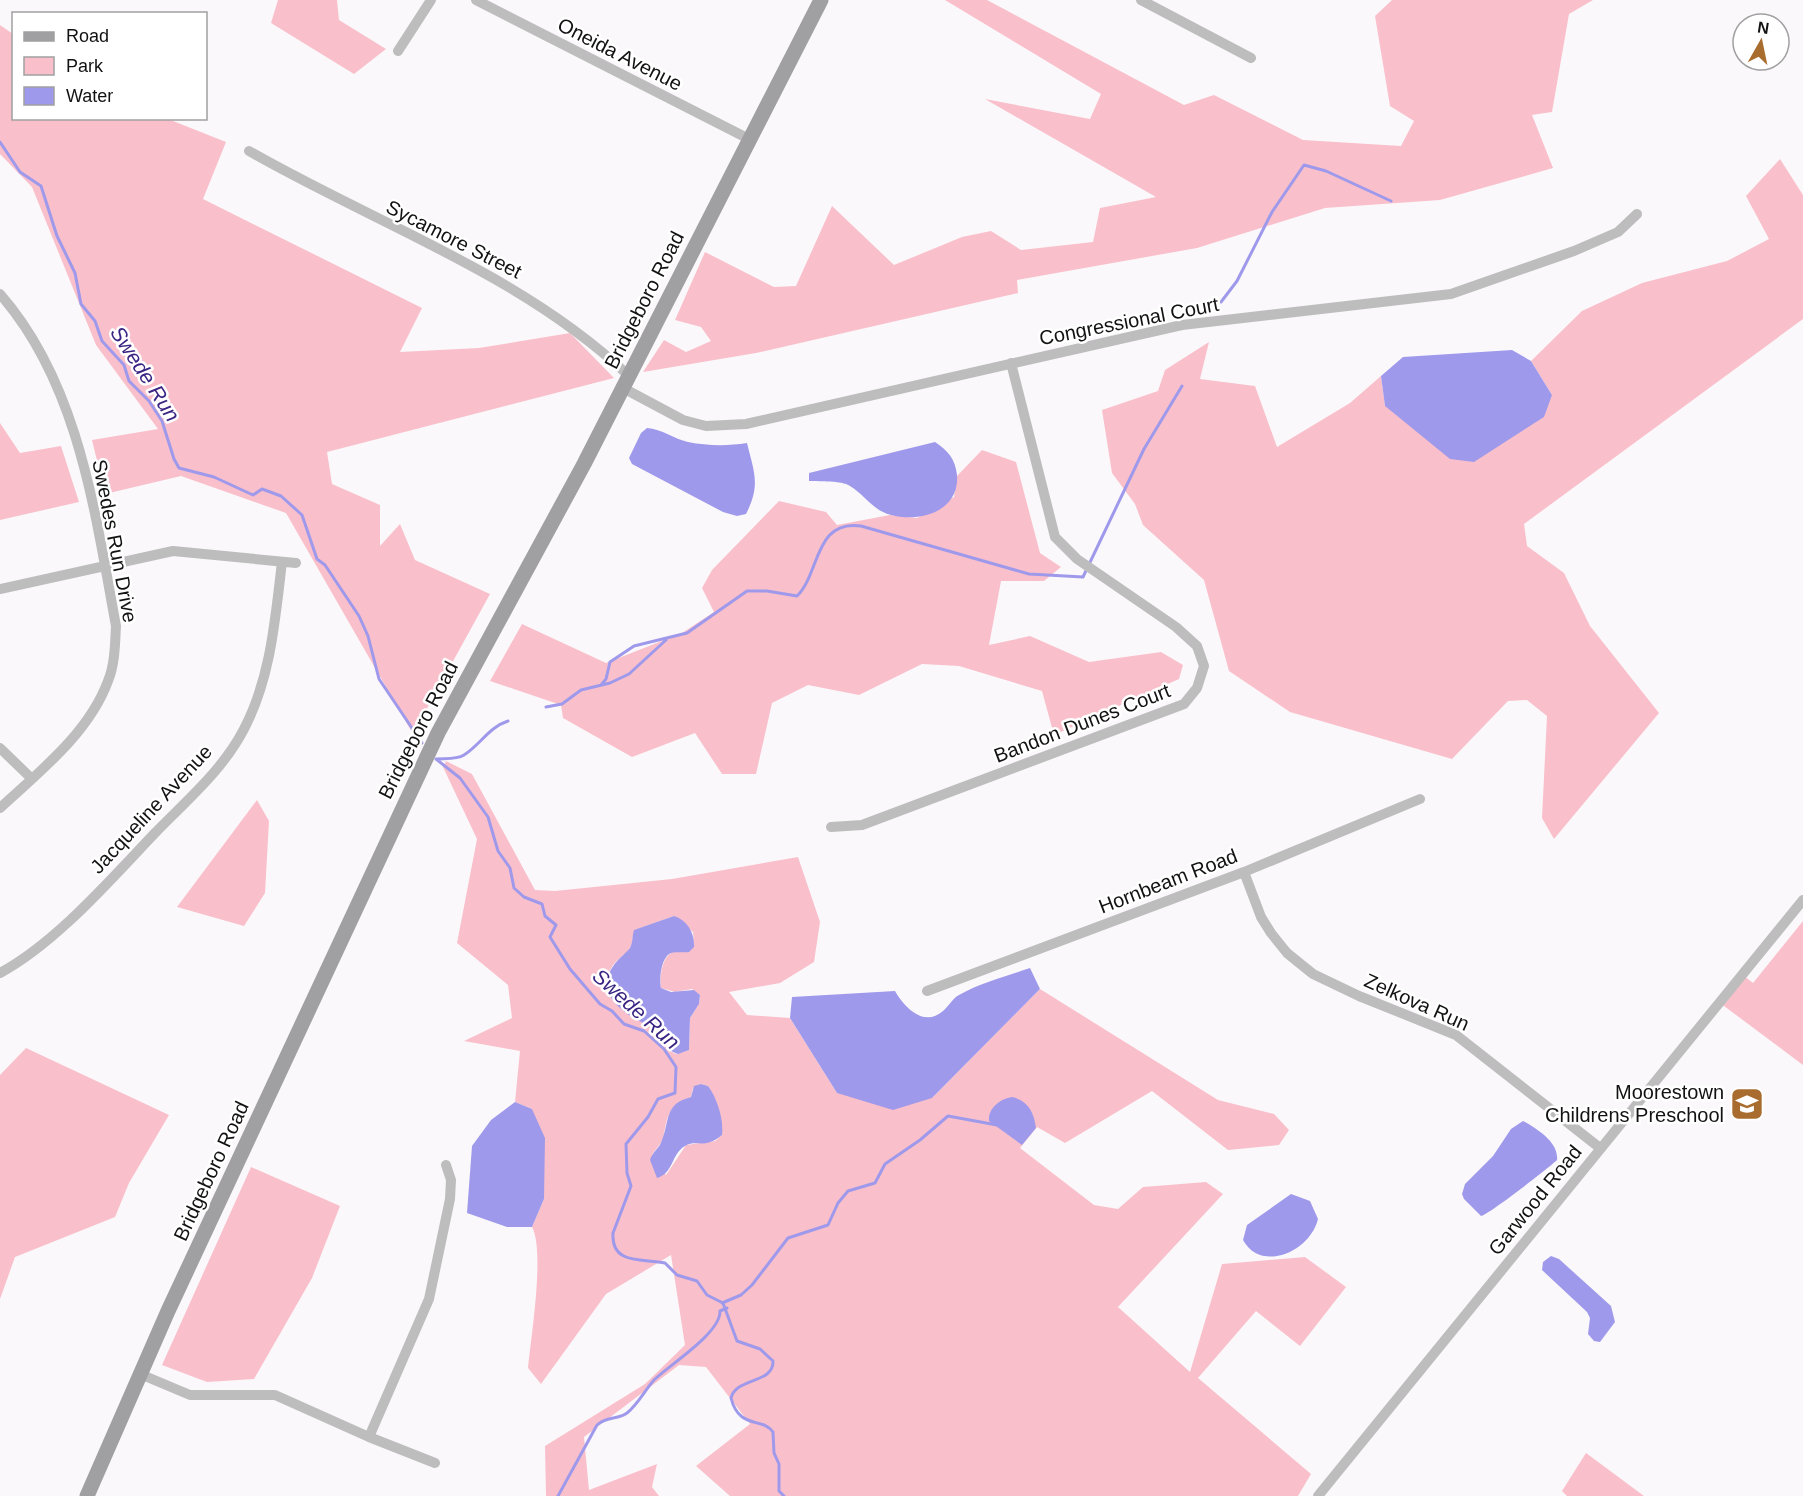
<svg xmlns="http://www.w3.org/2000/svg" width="1803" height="1496" font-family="Arial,sans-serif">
<rect width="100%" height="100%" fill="#fbf8fb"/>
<path fill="#f9c0cb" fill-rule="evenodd" d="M278,0H337L339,20L386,49L354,74L271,23Z
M945,0H987L1184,105L1214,95L1303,140L1401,146L1414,121L1390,106L1375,16L1392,0H1593L1569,14L1552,112L1532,115L1553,168L1440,200L1325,208L1197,248L1017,280L1018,293L756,353L643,372L664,340L686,352L711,341L701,327L675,320L705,252L774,287L796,286L832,206L894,265L962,237L991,231L1021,250L1093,242L1100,208L1156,197L985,99L1090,119L1101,94Z
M0,25L13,34L14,118L168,119L226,142L203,199L422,308L400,352L479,348L570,333L614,378L327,452L332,484L380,505V546L400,524L415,560L490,594L413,734L286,513L181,476L105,494L92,440L158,429L96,345L32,187L0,154Z
M1780,159L1803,195V319L1524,524L1527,546L1564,573L1590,626L1659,713L1554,839L1542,818L1547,716L1527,700L1508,701L1452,759L1290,712L1229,671L1204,580L1143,525L1135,504L1112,473L1102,410L1158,391L1165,370L1209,342L1200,379L1255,386L1277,447L1350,403L1381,376L1385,406L1552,395L1531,361L1582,311L1642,283L1727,261L1769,239L1746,196Z
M0,423L20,453L61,446L79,502L0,520Z
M982,450L1016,462L1040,553L1061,567L1044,581H1001L989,645L1030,636L1089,662L1161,652L1183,665L1179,679L1054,735L1042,691L959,666L922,664L859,695L808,685L772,703L756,774H722L695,733L632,757L563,718L561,705L490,681L522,624L606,663L682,633L714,612L702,588L712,570L779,501L826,512L837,525L890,515L917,518L954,497L957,476Z
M446,761L472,774L535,890L555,891L672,879L798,857L820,922L814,962L780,983L729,992L747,1015L790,1018L837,1093L932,1098L1040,989L1218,1100L1274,1114L1289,1130L1279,1145L1228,1150L1152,1091L1065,1143L1037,1127L1020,1148L1094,1205L1118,1209L1143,1187L1206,1182L1223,1194L1118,1307L1190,1372L1222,1264L1305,1257L1346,1287L1300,1346L1256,1311L1198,1378L1311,1474L1298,1496H730L696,1466L750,1424L706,1367L679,1365L584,1437L589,1490L657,1464L652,1487L659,1496H546L545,1446L645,1384L685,1345L671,1255L606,1294L541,1384L528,1368C531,1337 545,1251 532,1227L544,1199L532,1109L515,1102L520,1051L464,1041L512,1018L508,985L457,943L477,839L443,767ZM674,916L693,932L694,944L687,952C682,952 675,951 671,953C662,958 659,979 661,988L675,992L692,989L700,995L699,1004L690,1018L689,1050L676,1054C664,1049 666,1036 656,1030C633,1015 588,998 614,964C619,958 626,954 630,948C633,942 632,935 635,930ZM701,1084L708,1086L719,1110L722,1135L715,1141L686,1145L666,1175L652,1155C655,1150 661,1144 663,1139C667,1118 668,1104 691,1097L693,1088Z
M257,800L269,821L265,893L244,926L177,907Z
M1803,921V1065L1720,1003L1744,976L1753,983Z
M26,1048L169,1115L129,1183L115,1217L15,1257L0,1299V1075Z
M251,1167L340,1206L312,1278L254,1379L207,1382L162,1365Z
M1586,1453L1644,1496H1567L1562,1491Z"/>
<path fill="#9f99eb" d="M1512,350L1531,361L1552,395L1544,417L1474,462L1450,459L1385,406L1381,376L1403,357Z
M647,428C662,429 674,439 688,442C708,446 728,446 747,443C754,472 761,485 746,514L737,516L723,512L632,464L629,458L641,433Z
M935,442C948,451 955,458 957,475C960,511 920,523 891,515C872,510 865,495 850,486C841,480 820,482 809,481V473Z
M674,916C687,920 695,933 694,947L689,952C684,953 674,951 669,954C661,960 659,979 661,988L671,992L694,990L700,995L699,1004L690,1018L689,1050L678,1054C663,1050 666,1034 654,1028C629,1018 591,995 614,965C618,959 625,954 630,948C633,942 632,936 634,930Z
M1030,968L1040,989L932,1098L893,1110L837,1093L790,1018L792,997L895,991C904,1007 924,1028 943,1011C949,1006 953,998 959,995C980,983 1007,976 1030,968Z
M701,1084L708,1086C717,1098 724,1119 722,1135C704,1150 697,1139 685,1146C671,1154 674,1173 657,1178L650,1160C652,1152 660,1148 662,1140C670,1120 664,1104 691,1097L694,1086Z
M1012,1097C1029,1101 1034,1113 1036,1128L1022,1145L989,1121C988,1108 1000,1099 1012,1097Z
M515,1102L532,1109L545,1138L544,1199L532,1227H507L467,1213L472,1146L491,1120Z
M1523,1121C1536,1128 1559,1142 1557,1160C1550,1167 1488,1215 1481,1216L1464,1199L1462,1194L1465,1184L1493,1156L1511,1129Z
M1291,1194L1310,1201L1318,1219C1310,1252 1261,1273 1243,1240L1247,1225Z
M1551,1256L1559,1259L1611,1306L1615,1322L1600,1342L1594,1341L1588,1334L1590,1318L1587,1312L1542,1270L1543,1262Z"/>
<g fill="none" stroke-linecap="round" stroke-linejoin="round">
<path stroke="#9f99eb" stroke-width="3" d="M0,142L20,172L41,186L57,236L75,273L81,304L95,321L102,341L124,365L129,381L149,401L162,421L174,459L179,468L214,477L253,495L262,489L281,496L302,515L317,559L325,565L359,616L368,636L379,679L422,743
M1221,302L1237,281L1272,212L1304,165L1326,171L1391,201
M601,685L606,679L610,662L634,646L687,633L747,591H767L797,596C820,574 814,519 861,526L1029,574L1083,577L1144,449L1182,386
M546,707L562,704L581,690L610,683L629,674L666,640
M436,759L460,778L488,817L498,851L510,868L514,888L524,897L542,904L545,916L556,925L550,937L570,969L600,1004L612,1011L624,1024L644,1031L664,1049L676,1067L675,1093L658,1099L648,1117L626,1144L627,1173L631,1186L613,1233C611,1266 644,1258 665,1263L677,1275L697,1281L707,1295L723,1303L737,1341L760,1349L773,1361C774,1384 736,1377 731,1398C739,1430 763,1417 773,1432L774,1453L779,1464V1491L784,1496
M436,759C444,758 456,760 464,755C480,745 489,727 508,721
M722,1303L741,1295L752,1285L788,1238L828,1225L838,1203L848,1191L875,1183L885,1164L920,1140L948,1116L997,1125
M558,1496L597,1425C606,1416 618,1420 627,1413C638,1404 645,1390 654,1380C669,1365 721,1333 720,1311L727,1308"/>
<path stroke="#bebdbe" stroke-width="10" d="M476,0L749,139
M1141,0L1251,58
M398,51L431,0
M249,151C376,224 522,274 629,376
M0,294C79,384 95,513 116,626C115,644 115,664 108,681C89,733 39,772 0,808
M623,388L683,420L706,426L746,424L1182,325L1451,294L1574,251L1618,232L1637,214
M0,589L173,551L296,563
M0,748L32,779
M831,827L862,825L1184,704L1197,688L1204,666L1197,646L1176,627L1077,559L1055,537L1011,363
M1244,872L1261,917L1271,933L1287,953L1313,974L1359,996L1456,1035L1600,1148
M0,973C56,943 111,879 155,833C186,801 223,770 244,729C271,677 275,620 282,562
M927,991L1244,872L1420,799
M140,1374L190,1395H275L369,1437L429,1299L450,1199L451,1180L446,1165
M369,1437L435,1463
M1318,1496L1803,900"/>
<path stroke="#a09fa1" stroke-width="15" d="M87,1496L168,1311L438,733L584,464L821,0"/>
</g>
<defs>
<symbol id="school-square" viewBox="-11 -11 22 22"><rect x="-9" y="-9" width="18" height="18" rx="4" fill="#a86c2e" stroke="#fff"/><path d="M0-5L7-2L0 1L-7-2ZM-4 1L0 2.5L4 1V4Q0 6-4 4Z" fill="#fff"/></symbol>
</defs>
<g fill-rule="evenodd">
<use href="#school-square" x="1728" y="1085" width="38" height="38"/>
</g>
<g text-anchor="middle" stroke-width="5" stroke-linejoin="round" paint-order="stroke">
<g font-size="20" fill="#131213" stroke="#fff">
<text transform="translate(620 54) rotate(27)" y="7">Oneida Avenue</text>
<text transform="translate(454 239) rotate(27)" y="7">Sycamore Street</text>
<text transform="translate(644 300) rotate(-63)" y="7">Bridgeboro Road</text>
<text transform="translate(1129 321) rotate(-11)" y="7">Congressional Court</text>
<text transform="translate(115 541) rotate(79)" y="7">Swedes Run Drive</text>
<text transform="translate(1082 723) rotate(-21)" y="7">Bandon Dunes Court</text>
<text transform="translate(418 730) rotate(-63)" y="7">Bridgeboro Road</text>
<text transform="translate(151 809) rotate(-47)" y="7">Jacqueline Avenue</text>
<text transform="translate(1168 881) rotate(-21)" y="7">Hornbeam Road</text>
<text transform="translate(1417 1002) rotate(24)" y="7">Zelkova Run</text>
<text transform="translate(211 1171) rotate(-65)" y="7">Bridgeboro Road</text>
<text transform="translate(1535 1200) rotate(-51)" y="7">Garwood Road</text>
</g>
<g font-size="20" fill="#131213" stroke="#fff" text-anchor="end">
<text x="1724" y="1099">Moorestown<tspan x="1724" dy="23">Childrens Preschool</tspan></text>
</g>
<g font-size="21" font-style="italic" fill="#3a2483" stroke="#fff">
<text transform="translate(145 374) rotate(57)" y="7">Swede Run</text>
<text transform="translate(636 1009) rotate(42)" y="7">Swede Run</text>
</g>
</g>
<rect x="12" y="12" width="195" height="108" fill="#ffffff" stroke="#a1a0a1" stroke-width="1.5"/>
<rect x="24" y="32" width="30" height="9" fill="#a09fa1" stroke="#a1a0a1" stroke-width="1.5"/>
<text x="66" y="42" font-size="18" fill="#131213">Road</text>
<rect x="24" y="57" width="30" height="18" fill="#f9c0cb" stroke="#a1a0a1" stroke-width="1.5"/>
<text x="66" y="72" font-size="18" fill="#131213">Park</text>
<rect x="24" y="87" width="30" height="18" fill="#9f99eb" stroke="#a1a0a1" stroke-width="1.5"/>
<text x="66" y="102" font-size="18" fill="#131213">Water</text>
<g transform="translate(1761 42) rotate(9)"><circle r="28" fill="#ffffff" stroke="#a1a0a1" stroke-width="1.5"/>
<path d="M0-4.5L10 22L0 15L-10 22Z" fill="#a86c2e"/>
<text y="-9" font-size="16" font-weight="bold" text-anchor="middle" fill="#131213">N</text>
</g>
</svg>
